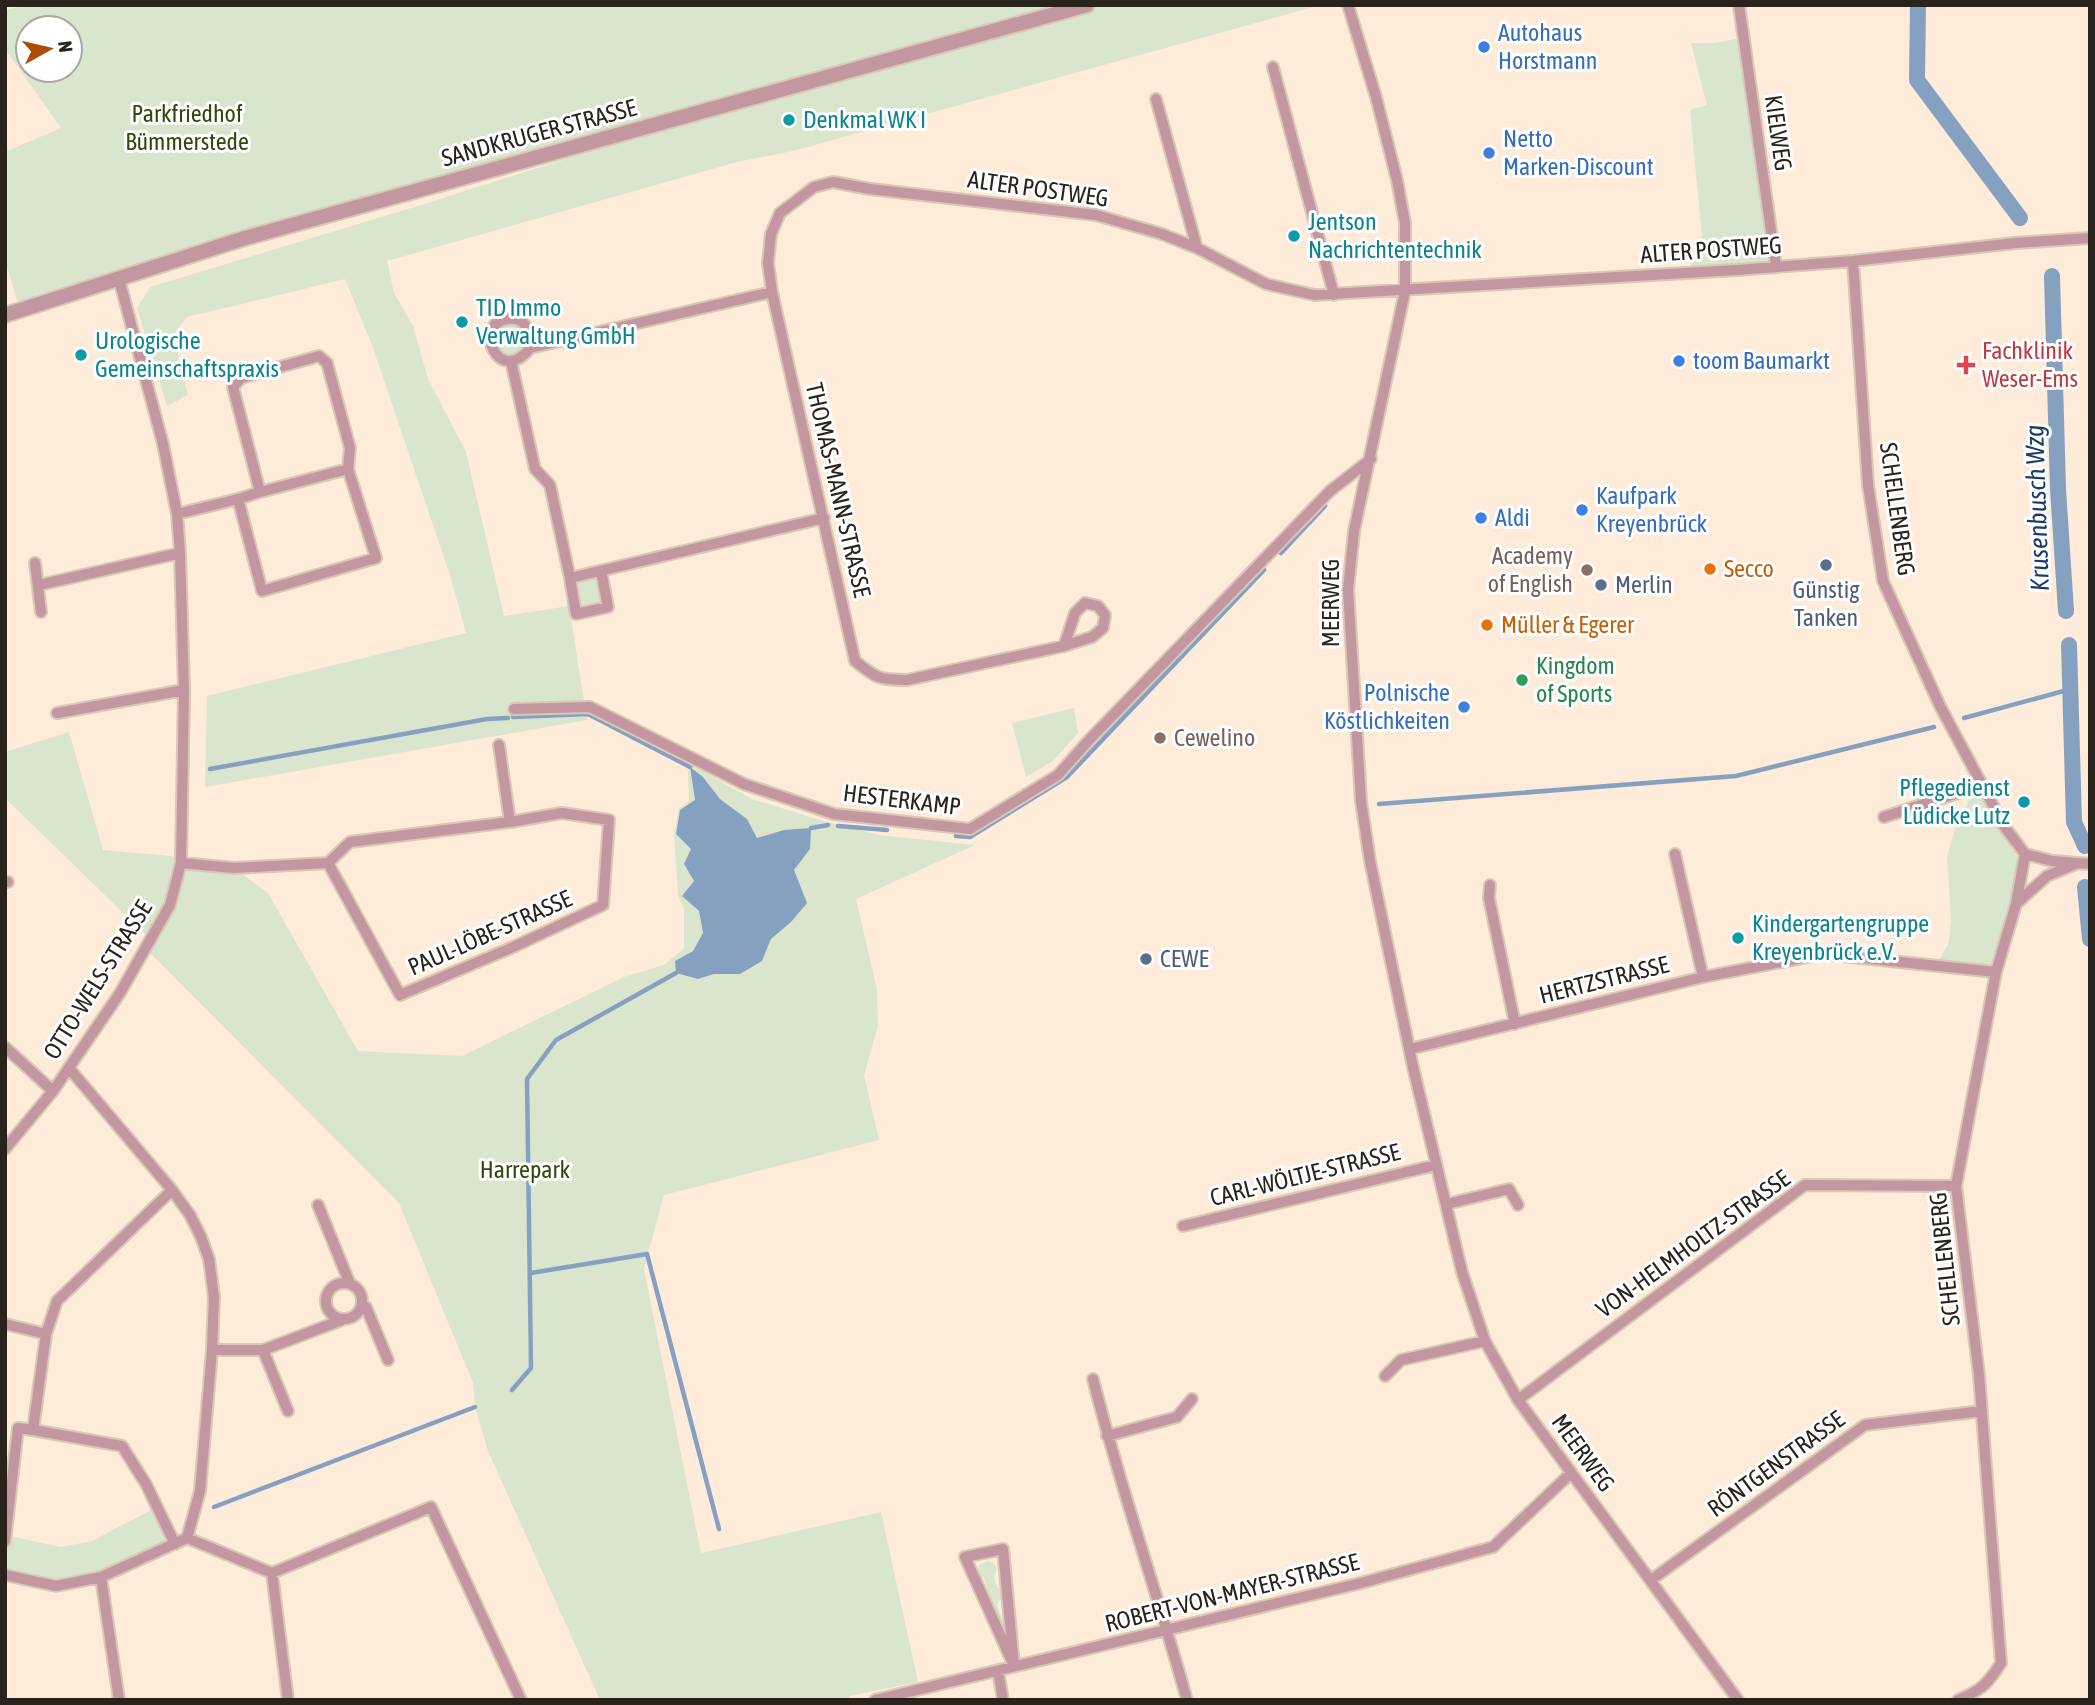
<svg xmlns="http://www.w3.org/2000/svg" width="2095" height="1705" font-family="'Asap Condensed',sans-serif">
<rect width="100%" height="100%" fill="#ffebd9"/>
<path fill="#dae5cd" fill-rule="evenodd" d="M23,5H1321L793,151L737,162L387,261L394,293L413,326L428,379L466,452L504,616L569,606L587,720L205,787L207,696L466,633L450,575L372,345L345,279L187,317L179,327L174,338L188,395L167,406L137,308L150,287L431,202L725,108L20,310L5,260V152L61,128L5,49V11ZM28,28H70V70H28Z
M1744,37L1776,266L1687,273L1702,237L1690,110L1707,105L1691,43H1716Z
M519,320L530,348L511,361L494,353L491,330Z
M601,571L608,607L576,614L570,578Z
M1074,708L1078,733L1053,761L1026,777L1012,723Z
M69,732L103,850L172,856L181,863L234,868L268,893L358,1051L462,1056L624,977L664,965L684,948V909L678,895L674,835L679,808L689,801L688,763L752,799L823,821L879,835L975,845L856,899L877,990L878,1026L864,1075L879,1140L664,1195L644,1269L701,1553L881,1512L918,1682L849,1696L850,1700H600L488,1451L475,1407L473,1383L399,1203L146,949L151,940L5,798V752ZM690,768L703,777L720,799L747,819L757,838L784,830L810,849L794,870L791,922L770,939L762,961L740,974H714L698,979L675,961L693,951L703,934L699,911L682,896L695,881L684,864L691,849L695,800Z
M1979,790L2017,857L2014,890L1993,969L1938,963L1949,942L1951,921L1947,856L1955,829L1973,792Z
M157,1507L175,1544L101,1577L56,1586L5,1575V1535L61,1547L92,1541Z
M987,1561L993,1563L997,1568L994,1576L997,1587L1001,1590L1002,1598L997,1604C999,1614 1004,1619 1006,1629L1003,1631L988,1604L990,1597L984,1578L976,1574L979,1565Z"/>
<path fill="#86a1c0" d="M690,767L703,777L720,799L747,819L757,838L784,830L811,828L810,849L794,870L807,903L791,922L771,939L762,961L740,974H714L698,979L676,973L675,961L693,951L703,933L699,911L682,896L694,881L684,864L691,849L676,834L680,810L695,800Z"/>
<g fill="none" stroke-linecap="round" stroke-linejoin="round">
<path stroke="#86a1c0" stroke-width="4.5" d="M1281,553L1325,506
M513,717L588,714L690,767
M1964,718L2071,689
M210,769L487,719L508,718
M1379,804L1736,776L1934,727
M838,826L887,830
M811,828L828,825
M956,836L970,837L1067,777L1264,570
M531,1273L647,1254L719,1529
M512,1390L531,1368L527,1079L556,1040L676,973
M214,1507L475,1407"/>
<path stroke="#86a1c0" stroke-width="16" d="M1918,5L1917,80L2020,218
M2052,276L2058,489L2066,611
M2069,645L2074,822L2085,846
M2085,887L2090,939"/>
<defs>
<path id="minor" d="M1348,5L1376,97L1397,180L1405,223V291L1354,531L1348,590L1361,801L1370,861L1413,1067L1462,1272L1485,1341L1518,1400L1738,1700
M1739,5L1776,266
M1273,67L1334,295
M1156,99L1197,248
M1853,261L1868,485L1883,581L1940,706L2004,826L2025,854L2016,904L1996,972L1956,1186L1979,1375L2001,1663C1987,1685 1981,1690 1958,1700
M530,348C531,334 527,316 508,319C471,323 499,388 530,348L772,292
M511,361L535,469L550,485L570,578
M260,492L348,469
M177,514L238,499L262,591L376,558L348,469L350,448L327,363L319,356L241,378L233,387L260,492L238,499
M35,563L41,612
M601,571L608,607L576,614L570,578L824,518
M39,585L180,553
M1064,646L1075,613L1085,603L1098,606L1105,615L1103,628L1092,637L1064,646L907,680C879,680 876,678 855,661L772,292L768,263L771,234L780,213L814,187L833,182L870,189L1096,215L1162,234L1197,248L1266,284L1314,295L1737,270L1853,261L2015,243L2090,238
M514,709L590,707L744,784L834,814L970,829L1058,775L1090,739L1330,491L1371,459
M57,713L184,690
M499,745L510,822
M1884,817L1982,785
M1675,854L1703,977
M2025,854L2052,861L2090,864
M181,863L234,868L328,863L400,995L511,948L603,905L609,820L562,813L510,822L350,842L328,863
M5,882H8
M1490,885L1489,898L1515,1024
M2016,904L2047,876L2076,864
M5,1047L53,1091
M1410,1049L1703,977L1823,954L1996,972
M5,1149L53,1091L120,993L170,905L181,863L184,690L180,553L177,514L163,444L119,279
M1447,1204L1509,1189L1518,1205
M318,1205L350,1284
M1183,1226L1436,1165
M326 1301a18 18 0 1 1 36 0a18 18 0 1 1-36 0Z
M362,1306L366,1307L388,1360
M5,1324L46,1334
M212,1350H263L342,1320
M263,1350L288,1411
M1385,1376L1401,1360L1485,1341
M1093,1379C1120,1487 1157,1592 1187,1700
M1518,1400L1805,1185L1956,1186
M33,1430L122,1446L146,1484L175,1544
M1107,1436L1177,1417L1192,1399
M187,1538L272,1573L431,1507L521,1700
M5,1541L18,1428L33,1430L46,1334L57,1301L172,1190
M1003,1549L1014,1666L965,1557Z
M272,1573L288,1700
M5,1575L56,1586L101,1577L187,1538L200,1491L212,1350L214,1297L209,1259L201,1237L190,1215L172,1190L69,1068
M101,1577L119,1700
M1651,1580L1865,1425L1982,1411
M998,1671L1003,1700
M875,1700L1361,1583L1493,1547L1571,1473"/>
<path id="tertiary" d="M5,315L245,238L1087,5"/>
</defs>
<use href="#minor" stroke="#d9c7b7" stroke-width="14"/>
<use href="#tertiary" stroke="#d9c7b7" stroke-width="18"/>
<use href="#minor" stroke="#c2979f" stroke-width="10"/>
<use href="#tertiary" stroke="#c2979f" stroke-width="14"/>
</g>
<g fill="#3f7fe0" stroke="#fff" stroke-width="2.5">
<circle cx="1484" cy="47" r="7"/>
<circle cx="1489" cy="153" r="7"/>
<circle cx="1679" cy="361" r="7"/>
<circle cx="1582" cy="510" r="7"/>
<circle cx="1481" cy="518" r="7"/>
<circle cx="1464" cy="707" r="7"/>
</g>
<g fill="#0f9aa8" stroke="#fff" stroke-width="2.5">
<circle cx="789" cy="120" r="7"/>
<circle cx="1294" cy="236" r="7"/>
<circle cx="462" cy="322" r="7"/>
<circle cx="81" cy="355" r="7"/>
<circle cx="2024" cy="802" r="7"/>
<circle cx="1738" cy="938" r="7"/>
</g>
<path fill="#e0444e" stroke="#fff" stroke-width="2.5" d="M1962.5 354.5h7v7h7v7h-7v7h-7v-7h-7v-7h7z"/>
<g fill="#5c6f8a" stroke="#fff" stroke-width="2.5">
<circle cx="1826" cy="565" r="7"/>
<circle cx="1601" cy="585" r="7"/>
<circle cx="1146" cy="959" r="7"/>
</g>
<g fill="#e8710a" stroke="#fff" stroke-width="2.5">
<circle cx="1710" cy="569" r="7"/>
<circle cx="1487" cy="625" r="7"/>
</g>
<g fill="#8d6e63" stroke="#fff" stroke-width="2.5">
<circle cx="1587" cy="570" r="7"/>
<circle cx="1160" cy="738" r="7"/>
</g>
<circle fill="#2e9e5b" stroke="#fff" stroke-width="2.5" cx="1522" cy="680" r="7"/>
<g text-anchor="middle" stroke-width="6" stroke-linejoin="round" paint-order="stroke">
<g font-size="24" fill="#366cbe" stroke="#fff" text-anchor="start">
<text x="1498" y="41">Autohaus<tspan x="1498" dy="28">Horstmann</tspan></text>
<text x="1503" y="147">Netto<tspan x="1503" dy="28">Marken-Discount</tspan></text>
<text x="1693" y="369">toom Baumarkt</text>
<text x="1596" y="504">Kaufpark<tspan x="1596" dy="28">Kreyenbrück</tspan></text>
<text x="1495" y="526">Aldi</text>
<text x="1450" y="701" text-anchor="end">Polnische<tspan x="1450" dy="28">Köstlichkeiten</tspan></text>
</g>
<g font-size="24" fill="#33470b" stroke="#fff">
<text x="187" y="122">Parkfriedhof<tspan x="187" dy="28">Bümmerstede</tspan></text>
<text x="525" y="1178">Harrepark</text>
</g>
<g font-size="24" fill="#0d838f" stroke="#fff" text-anchor="start">
<text x="803" y="128">Denkmal WK I</text>
<text x="1308" y="230">Jentson<tspan x="1308" dy="28">Nachrichtentechnik</tspan></text>
<text x="476" y="316">TID Immo<tspan x="476" dy="28">Verwaltung GmbH</tspan></text>
<text x="95" y="349">Urologische<tspan x="95" dy="28">Gemeinschaftspraxis</tspan></text>
<text x="2010" y="796" text-anchor="end">Pflegedienst<tspan x="2010" dy="28">Lüdicke Lutz</tspan></text>
<text x="1752" y="932">Kindergartengruppe<tspan x="1752" dy="28">Kreyenbrück e.V.</tspan></text>
</g>
<g font-size="24" fill="#2a231c" stroke="#fff">
<text transform="translate(539 133) rotate(-15)" y="8">SANDKRUGER STRASSE</text>
<text transform="translate(1778 133) rotate(82)" y="8">KIELWEG</text>
<text transform="translate(1038 189) rotate(8)" y="8">ALTER POSTWEG</text>
<text transform="translate(1711 250) rotate(-4)" y="8">ALTER POSTWEG</text>
<text transform="translate(838 490) rotate(77)" y="8">THOMAS-MANN-STRASSE</text>
<text transform="translate(1897 509) rotate(82)" y="8">SCHELLENBERG</text>
<text transform="translate(1331 603) rotate(-90)" y="8">MEERWEG</text>
<text transform="translate(902 800) rotate(7)" y="8">HESTERKAMP</text>
<text transform="translate(490 933) rotate(-24)" y="8">PAUL-LÖBE-STRASSE</text>
<text transform="translate(98 980) rotate(-58)" y="8">OTTO-WELS-STRASSE</text>
<text transform="translate(1604 980) rotate(-14)" y="8">HERTZSTRASSE</text>
<text transform="translate(1305 1175) rotate(-14)" y="8">CARL-WÖLTJE-STRASSE</text>
<text transform="translate(1693 1244) rotate(-36)" y="8">VON-HELMHOLTZ-STRASSE</text>
<text transform="translate(1945 1259) rotate(-96)" y="8">SCHELLENBERG</text>
<text transform="translate(1583 1453) rotate(54)" y="8">MEERWEG</text>
<text transform="translate(1776 1464) rotate(-36)" y="8">RÖNTGENSTRASSE</text>
<text transform="translate(1232 1593) rotate(-14)" y="8">ROBERT-VON-MAYER-STRASSE</text>
</g>
<g font-size="24" fill="#be3a42" stroke="#fff" text-anchor="start">
<text x="1982" y="359">Fachklinik<tspan x="1982" dy="28">Weser-Ems</tspan></text>
</g>
<g font-size="24" fill="#785e54" stroke="#fff" text-anchor="end">
<text x="1573" y="564">Academy<tspan x="1573" dy="28">of English</tspan></text>
<text x="1174" y="746" text-anchor="start">Cewelino</text>
</g>
<g font-size="24" fill="#c56008" stroke="#fff" text-anchor="start">
<text x="1724" y="577">Secco</text>
<text x="1501" y="633">Müller &amp; Egerer</text>
</g>
<g font-size="24" fill="#4e5e75" stroke="#fff" text-anchor="start">
<text x="1615" y="593">Merlin</text>
<text x="1826" y="598" text-anchor="middle">Günstig<tspan x="1826" dy="28">Tanken</tspan></text>
<text x="1160" y="967">CEWE</text>
</g>
<g font-size="24" fill="#27864d" stroke="#fff" text-anchor="start">
<text x="1536" y="674">Kingdom<tspan x="1536" dy="28">of Sports</tspan></text>
</g>
<g font-size="26" font-style="italic" fill="#173d68" stroke="#fff">
<text transform="translate(2037 508) rotate(-92)" y="9">Krusenbusch Wzg</text>
</g>
</g>
<rect width="2095" height="1705" fill="none" stroke="#2a231c" stroke-width="14"/>
<g transform="translate(49 49) rotate(82)"><circle r="33" fill="#ffffff" stroke="#aaa7a4" stroke-width="2"/>
<path d="M0-5L12 26L0 18L-12 26Z" fill="#ad4d05"/>
<text y="-10" font-size="19" font-weight="bold" text-anchor="middle" fill="#2a231c">N</text>
</g>
</svg>
